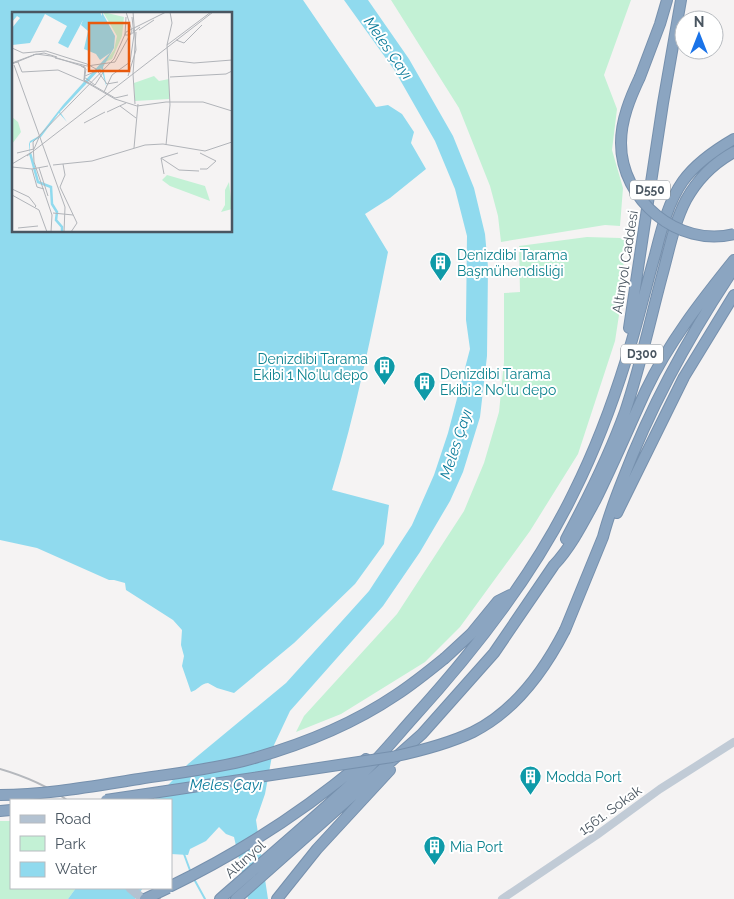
<svg xmlns="http://www.w3.org/2000/svg" width="734" height="899" font-family="Raleway,sans-serif">
<rect width="100%" height="100%" fill="#f5f3f3"/>
<path fill="#c3f1d5" d="M391,0H631L604,75L617,109L612,150L623,188L620,226L605,225L501,242L498,216L490,186L459,108Z
M587,237L620,238L624,240L623,289L615,341L578,454L530,531L460,627L425,662L341,714L296,732L304,716L397,614L464,511L484,463L499,412L504,362V293L520,292L519,246Z
M0,821H11V888H76L68,899H0Z"/>
<path fill="#90daee" fill-rule="evenodd" d="M0,0H303L376,107L388,105L402,114L414,132L411,143L426,169L390,198L365,214L388,252C372,332 356,412 332,490L389,505L384,544L355,584L294,643L234,693L217,688L208,683C200,684 198,690 191,692L182,666L184,656L181,645L182,630L173,620L126,590L125,583L114,580H109L37,548L0,540ZM14,14H231V231H14Z
M344,0H368L409,59L453,136L474,188L485,234L488,267L487,356L480,417L463,472L450,501L420,552L383,606L290,711L274,745L265,794L256,820L268,899H248L234,837L226,834L219,827L206,841L190,849L188,855L171,854V800H154L188,764L286,683L369,591L412,525L434,475L448,433L470,349L466,320L467,236L455,189L435,141L395,71Z
M76,888H143L135,899H68Z"/>
<g fill="none" stroke-linecap="round" stroke-linejoin="round">
<path stroke="#90daee" stroke-width="2" d="M184,854L191,873
M194,879L205,899"/>
<defs>
<path id="highway" d="M640,77L660,24L667,0
M629,328L663,103L681,0
M617,513L684,377L734,295
M566,539C588,498 609,456 625,412C640,368 650,321 662,276C669,251 674,223 686,200C697,180 714,163 734,152
M565,630L603,537C608,518 615,499 623,479C651,405 689,336 733,270
M445,658L471,634L498,601L510,595
M0,811L11,810
M171,886C241,852 307,809 366,759
M220,899C268,857 316,817 362,774C380,757 396,737 413,718C475,650 534,575 574,492C595,450 612,405 626,360C637,326 645,290 655,255C661,231 668,202 683,181C696,163 715,150 734,139
M236,899L422,734L494,653L554,565C571,547 583,523 595,501C613,465 629,427 646,390C669,342 701,301 734,260
M277,899L317,849L390,770"/>
</defs>
<use href="#highway" stroke="#7690ad" stroke-width="12"/>
<path stroke="#c1cbd6" stroke-width="8" d="M502,899L597,835L660,789L734,742"/>
<path stroke="#b3c2d1" stroke-width="9" d="M130,888L143,899"/>
<use href="#highway" stroke="#8ba5c1" stroke-width="10"/>
<path stroke="#b5b8bd" stroke-width="2" d="M0,769C24,776 46,785 67,800
M152,888L160,899"/>
<defs>
<path id="highway-bridge" d="M640,77C630,98 621,120 621,143C621,200 678,248 734,234
M0,795C46,795 94,786 139,779C177,773 215,769 251,759C301,745 353,724 396,695C413,684 429,671 445,658
M106,800L392,757C420,751 448,744 473,732C515,711 544,671 565,630
M145,899L168,888"/>
</defs>
<use href="#highway-bridge" stroke="#7690ad" stroke-width="12" stroke-linecap="butt"/>
<use href="#highway-bridge" stroke="#8ba5c1" stroke-width="10"/>
</g>
<defs>
<symbol id="building-pin" viewBox="-11 -11 22 30"><path d="M0 17L-7.5 6A9.5 9.5 0 1 1 7.5 6Z" fill="#0f9aa8" stroke="#fff"/><path d="M-4-6H4V6H1V3H-1V6H-4ZM-2.5-4.3h1.7v1.8h-1.7ZM.8-4.3h1.7v1.8H.8ZM-2.5-1h1.7V.8h-1.7ZM.8-1h1.7V.8H.8Z" fill="#fff"/></symbol>
</defs>
<g fill-rule="evenodd">
<use href="#building-pin" x="428" y="250" width="25" height="34"/>
<use href="#building-pin" x="372" y="354" width="25" height="34"/>
<use href="#building-pin" x="412" y="370" width="25" height="34"/>
<use href="#building-pin" x="518" y="764" width="25" height="34"/>
<use href="#building-pin" x="422" y="834" width="25" height="34"/>
</g>
<g text-anchor="middle" stroke-width="4" stroke-linejoin="round" paint-order="stroke">
<g fill="#fff" stroke="#808990" stroke-width="1">
<rect x="630" y="180.5" width="40" height="19" rx="4"/>
<rect x="621" y="344.5" width="42" height="19" rx="4"/>
</g>
<g font-size="12" font-weight="bold" fill="#4a5661">
<text x="650" y="194">D550</text>
<text x="642" y="358">D300</text>
</g>
<g font-size="14" fill="#0d838f" stroke="#fff" text-anchor="start">
<text x="457" y="260">Denizdibi Tarama<tspan x="457" dy="16">Başmühendisliği</tspan></text>
<text x="368" y="364" text-anchor="end">Denizdibi Tarama<tspan x="368" dy="16">Ekibi 1 No'lu depo</tspan></text>
<text x="440" y="379">Denizdibi Tarama<tspan x="440" dy="16">Ekibi 2 No'lu depo</tspan></text>
<text x="546" y="782">Modda Port</text>
<text x="450" y="852">Mia Port</text>
</g>
<g font-size="14" fill="#4a5661" stroke="#fff">
<text transform="translate(625 262) rotate(-81)" y="5">Altınyol Caddesi</text>
<text transform="translate(610 810) rotate(-36)" y="5">1561. Sokak</text>
<text transform="translate(245 859) rotate(-42)" y="5">Altınyol</text>
</g>
<g font-size="15" font-style="italic" fill="#0c7c9b" stroke="#fff">
<text transform="translate(388 48) rotate(55)" y="5">Meles Çayı</text>
<text transform="translate(456 444) rotate(-72)" y="5">Meles Çayı</text>
<text x="226" y="790">Meles Çayı</text>
</g>
</g>
<g transform="translate(12 12)">
<rect width="220" height="220" fill="#f5f3f3"/>
<path d="M91,0L112,5L110,24L100,47L93,50L102,38L105,24ZM142,64L147,69L157,67V87L123,89L122,71ZM0,105L6,110L9,120L0,132ZM155,163L193,174L198,189L158,174L150,168ZM217,170L220,197L209,200L213,193V178Z" fill="#c3f1d5"/>
<path d="M0,0H88L90,4V0L103,24L102,36L91,55L95,77L89,56L48,100L55,110L47,101L29,125L18,131V143L17,132L18,129L27,124L51,93L98,41L88,48L84,42L72,37L76,19L69,13L71,8L56,36L46,31L55,14L33,2L18,31L0,33V16L8,6L5,4L0,10Z" fill="#90daee"/>
<path fill="none" stroke="#90daee" stroke-width="2.5" d="M18,141L26,170L39,175L40,192L45,200L44,208L50,215V220"/>
<path fill="none" stroke="#b1b4b9" stroke-width="1" d="M114,5L113,23H118L128,15M127,18L142,8M164,28L172,31L190,13M155,33L199,0M0,36L11,41L34,39L75,52L84,57L95,72L106,70M21,43L32,41L45,45M43,46L75,54L103,50L120,19L114,0M157,48L182,51L220,48M0,51L24,42L39,44L73,55L72,68L103,86L116,83M0,51L6,50L10,60L46,58L76,71M0,52L22,43M2,53L53,195L52,220M69,54L74,57L72,69L103,87L125,94L154,90H191L220,99M73,64L89,57M116,64L124,38L121,0M72,65L83,73L92,59M158,65L214,62L220,59M92,80L100,63L118,50L122,23L120,5M123,92L121,62L124,20M108,94L124,106M95,100L114,91M72,111L93,100M154,133L158,93L155,33L160,11L158,0M122,136L126,92M5,141L22,137L28,123M188,141L204,149L195,157H188M15,144L201,0M149,146L167,158L187,159M149,146L166,141M149,146L152,162M0,152L20,140M51,152L53,163L48,175L65,211L59,220M41,153L80,149L133,133L151,132L193,139L220,130M0,155L20,157L36,154M27,156L36,184M20,157L25,175L32,177M0,177L17,185L24,194L22,196M0,183L27,198L35,220M41,201L61,203M6,216L26,214M39,220L40,203L22,150L21,130L102,47L114,20L154,0"/>
<path fill="#e8590c" fill-opacity="0.15" stroke="#e8590c" stroke-width="2.5" d="M77,11H117V59H77Z"/>
<rect width="220" height="220" fill="none" stroke="#4a5661" stroke-width="2.5"/>
</g>
<rect x="10" y="799" width="162" height="90" fill="#ffffff" stroke="#b7bbc0"/>
<rect x="20" y="815" width="25" height="8" fill="#b3c2d1" stroke="#b7bbc0"/>
<text x="55" y="824" font-size="15" fill="#4a5661">Road</text>
<rect x="20" y="836" width="25" height="15" fill="#c3f1d5" stroke="#b7bbc0"/>
<text x="55" y="849" font-size="15" fill="#4a5661">Park</text>
<rect x="20" y="862" width="25" height="15" fill="#90daee" stroke="#b7bbc0"/>
<text x="55" y="874" font-size="15" fill="#4a5661">Water</text>
<g transform="translate(699 35)"><circle r="24" fill="#ffffff" stroke="#b7bbc0"/>
<path d="M0-4L9 19L0 12L-9 19Z" fill="#1a73e8"/>
<text y="-8" font-size="14" font-weight="bold" text-anchor="middle" fill="#4a5661">N</text>
</g>
</svg>
